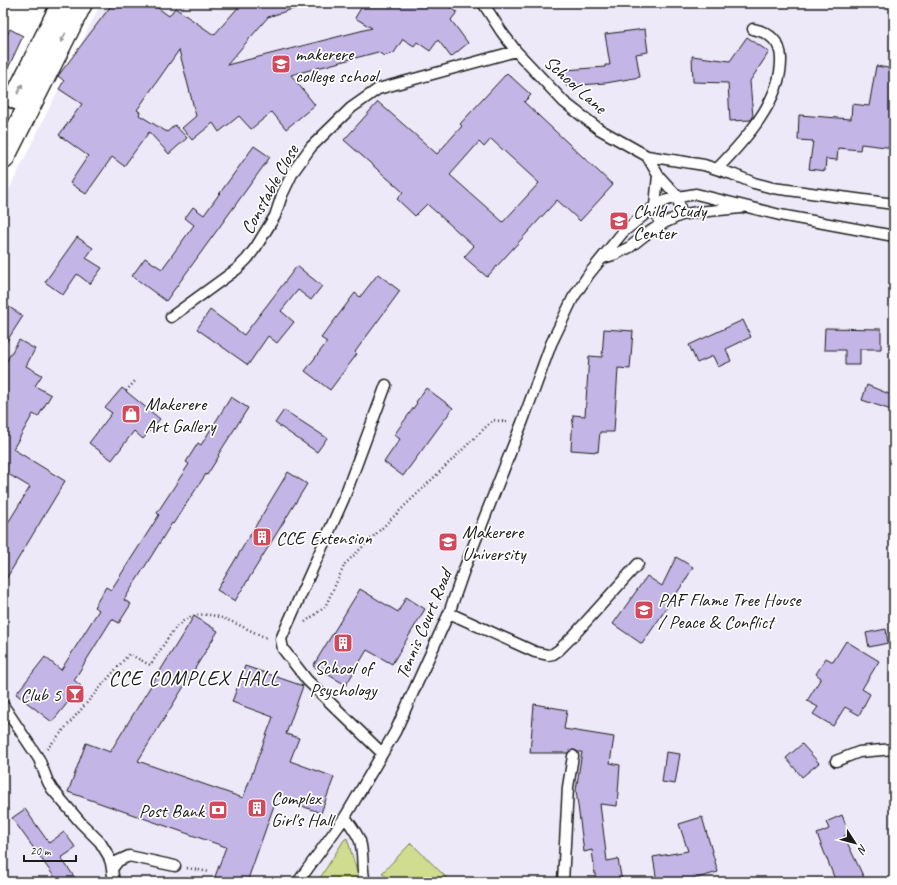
<svg xmlns="http://www.w3.org/2000/svg" width="897" height="885" font-family="Caveat,sans-serif">
<rect width="100%" height="100%" fill="#fff"/>
<filter id="ink" filterUnits="userSpaceOnUse"><feTurbulence type="fractalNoise" baseFrequency=".025" numOctaves="2"/><feDisplacementMap in="SourceGraphic" scale="8" xChannelSelector="R" yChannelSelector="G"/><feConvolveMatrix kernelMatrix="1 2 1 2 8 2 1 2 1" color-interpolation-filters="sRGB"/></filter>
<g filter="url(#ink)">
<path fill="#ede9f8" d="M101,3H894V882H3V202Z"/>
<path fill="#d0dc8f" stroke="#767c56" d="M347,838L360,882H316L320,878L344,840Z
M411,843L451,882H392L382,873Z"/>
<path fill="#c3b5e6" stroke="#1c1c1c" fill-rule="evenodd" d="M113,3H151L169,16L175,8L214,35L242,3H302V6L268,17L227,65L372,28L355,18L364,3H443L457,12L451,20L468,43L451,57L438,40L430,51L417,42L414,46L403,39L394,53L384,56L378,52L291,75L315,105L286,129L272,112L251,129L239,116L219,132L213,123L192,140L182,128L196,116L179,50L137,110L140,112L139,115L167,132L175,125L187,138L169,154L149,132L124,166L112,157L86,194L70,183L88,156L59,135L82,104L59,89L64,81L58,76Z
M10,29L23,36L3,79V43Z
M645,29L648,52L636,54L640,77L606,83L566,86L565,70L605,67V65H610L605,34Z
M747,37L769,52L750,81L753,117L751,120L730,121L728,83L693,82L692,56L730,61Z
M876,66L894,69V148L861,144L860,150L838,148L837,160L826,159L825,171L809,169L813,141L798,140L799,115L851,119L852,104L869,106Z
M507,73L531,95L524,102L613,185L580,221L557,200L487,277L464,257L474,246L427,204L415,216L397,199L403,192L344,140L378,102L437,154L462,126L460,124ZM491,139L539,183L503,222L450,175L479,142L484,147Z
M254,146L270,157L166,301L132,276L145,258L162,269L194,225L185,218L193,207L204,215Z
M77,237L93,248L86,258L102,268L90,284L77,274L63,295L45,282Z
M297,266L322,286L311,300L298,290L281,311L294,322L277,343L268,336L248,365L197,329L210,310L244,335Z
M378,274L400,291L355,352L357,354L330,390L305,371L327,342L321,338L355,293L360,297Z
M3,303L23,316L3,347Z
M743,320L751,337L726,349L731,361L718,367L713,356L697,363L689,345Z
M825,328L881,329V349H860V365H845V350H824Z
M604,329L633,331L630,369L618,368L614,432H600L598,452L571,450L573,415L585,416L589,356L602,357Z
M19,340L35,349L26,366L42,375L35,386L51,395L38,417L33,414L13,449L65,481L3,584V531L30,487L3,471V367Z
M867,385L894,396V411L862,400Z
M122,388L160,419L143,439L134,431L112,460L89,443L112,413L105,408Z
M426,388L453,408L403,476L384,462L400,439L394,435L417,403L416,402Z
M231,397L248,408L218,455L219,456L207,475L206,474L173,524L172,523L124,600L131,604L119,623L112,619L74,680L81,686L52,722L16,694L45,657L61,670L99,610L94,607L106,587L111,590L159,515L157,513L189,464L186,462L198,443L201,445Z
M284,410L327,438L317,452L275,423Z
M288,472L307,484L235,601L217,590Z
M676,557L693,567L685,581L642,644L613,624L647,576L662,586Z
M360,589L398,612L406,597L425,609L392,664L367,650L346,685L313,666Z
M194,616L218,631L138,761L243,798L273,717L232,702L245,666L303,686L286,734L299,738L290,761L334,777L321,813L277,797L247,882H213L226,847L68,792L86,743L110,752Z
M886,629L888,643L869,647L866,633Z
M846,641L879,661L862,689L870,694L859,715L845,707L833,726L813,714L818,707L807,701L821,678L816,674L826,658L833,662Z
M534,704L567,710L564,729L614,737L610,763L620,765L617,806L600,804L607,861L618,859L622,882H596L592,850L584,852L576,790L582,752H578L574,750L568,753H530Z
M802,744L819,763L802,777L786,758Z
M666,752L680,754L675,784L662,782Z
M25,809L49,843L64,832L76,848L61,858L78,882H58L12,818Z
M842,815L849,833L844,836L866,882H836L817,834L829,829L826,822Z
M702,817L718,872L683,882H657L653,857L688,851L679,824Z"/>
<g fill="none" stroke-linecap="round" stroke-linejoin="round">
<defs>
<path id="lane" d="M483,3L501,31L516,51L564,102L599,129L647,156L658,175L678,197L681,215
M647,156L704,165L732,174L754,183L773,188L894,204
M717,169C744,141 782,100 781,59C781,42 769,32 753,29
M658,175L655,206L660,225
M603,258L616,254L630,247L645,235L660,225L681,215L697,212L741,208
M171,317L237,269L247,259L256,247L275,216L282,195L293,172L311,147L351,108L378,89L516,51
M449,613L535,652L548,655L553,654L559,650L574,635L638,564
M3,705L39,759L48,782L52,789L81,823L100,842L108,855L111,863L114,882
M382,753L307,680L283,649L281,639L344,498L386,385
M836,761L859,752L894,749
M345,817C350,824 357,833 360,841C364,855 361,869 365,882
M112,869L118,861L129,856L175,866
M298,882L345,817L395,732L449,613L465,567L522,423L551,344L573,298L589,274L623,232L655,206L667,200L678,197L696,194L780,215L894,236
M563,882L568,787L573,756"/>
<path id="primary" d="M16,98L63,3
M3,158L81,3"/>
</defs>
<use href="#lane" stroke="#1c1c1c" stroke-width="13"/>
<use href="#primary" stroke="#1c1c1c" stroke-width="25"/>
<path stroke="#1c1c1c" stroke-width="2.5" stroke-dasharray="1 3" stroke-linecap="butt" d="M126,391L135,381
M305,622L325,607L345,564L493,420L507,422
M47,749L129,654L150,665C158,654 165,642 173,631C200,596 236,626 267,638
M187,868L210,872"/>
<use href="#lane" stroke="#fff" stroke-width="10"/>
<use href="#primary" stroke="#fff" stroke-width="22"/>
</g>
<defs><path id="oneway-solid" d="M-6-.8H1V-3.2L6.5 0L1 3.2V.8H-6Z"/></defs>
<g fill="#999">
<use href="#oneway-solid" transform="translate(63 38) rotate(117)"/>
<use href="#oneway-solid" transform="translate(20 89) rotate(-64)"/>
</g>
</g>
<defs>
<symbol id="school-square" viewBox="-11 -11 22 22"><rect x="-9" y="-9" width="18" height="18" rx="4" fill="#d1495b" stroke="#fff"/><path d="M0-5L7-2L0 1L-7-2ZM-4 1L0 2.5L4 1V4Q0 6-4 4Z" fill="#fff"/></symbol>
<symbol id="shop-square" viewBox="-11 -11 22 22"><rect x="-9" y="-9" width="18" height="18" rx="4" fill="#d1495b" stroke="#fff"/><path d="M-5-2.5h2.3a2.7 3.5 0 0 1 5.4 0H5L5.5 6h-11ZM-1.5-2.5h3a1.5 2.3 0 0 0-3 0Z" fill="#fff"/></symbol>
<symbol id="building-square" viewBox="-11 -11 22 22"><rect x="-9" y="-9" width="18" height="18" rx="4" fill="#d1495b" stroke="#fff"/><path d="M-4-6H4V6H1V3H-1V6H-4ZM-2.5-4.3h1.7v1.8h-1.7ZM.8-4.3h1.7v1.8H.8ZM-2.5-1h1.7V.8h-1.7ZM.8-1h1.7V.8H.8Z" fill="#fff"/></symbol>
<symbol id="university-square" viewBox="-11 -11 22 22"><rect x="-9" y="-9" width="18" height="18" rx="4" fill="#d1495b" stroke="#fff"/><path d="M0-5L7-2L0 1L-7-2ZM-4 1L0 2.5L4 1V4Q0 6-4 4Z" fill="#fff"/></symbol>
<symbol id="bar-square" viewBox="-11 -11 22 22"><rect x="-9" y="-9" width="18" height="18" rx="4" fill="#d1495b" stroke="#fff"/><path d="M-6-5H6L.8 .8V4.5H3.5V6h-7V4.5H-.8V.8Z" fill="#fff"/></symbol>
<symbol id="bank-square" viewBox="-11 -11 22 22"><rect x="-9" y="-9" width="18" height="18" rx="4" fill="#d1495b" stroke="#fff"/><path d="M-6-4H6V4H-6ZM0-2.3a2.3 2.3 0 1 0 0 4.6a2.3 2.3 0 1 0 0-4.6Z" fill="#fff"/></symbol>
</defs>
<g fill-rule="evenodd">
<use href="#school-square" x="270" y="53" width="22" height="22"/>
<use href="#school-square" x="608" y="210" width="22" height="22"/>
<use href="#shop-square" x="120" y="403" width="22" height="22"/>
<use href="#building-square" x="251" y="526" width="22" height="22"/>
<use href="#university-square" x="437" y="531" width="22" height="22"/>
<use href="#university-square" x="633" y="599" width="22" height="22"/>
<use href="#building-square" x="332" y="632" width="22" height="22"/>
<use href="#bar-square" x="64" y="683" width="22" height="22"/>
<use href="#building-square" x="246" y="797" width="22" height="22"/>
<use href="#bank-square" x="207" y="799" width="22" height="22"/>
</g>
<g text-anchor="middle" stroke-width="3.5" stroke-linejoin="round" paint-order="stroke">
<g font-size="19" fill="#1c1c1c" stroke="#fff" text-anchor="start">
<text x="295" y="60">makerere<tspan x="295" dy="22">college school</tspan></text>
<text x="633" y="217">Child Study<tspan x="633" dy="22">Center</tspan></text>
<text x="145" y="410">Makerere<tspan x="145" dy="22">Art Gallery</tspan></text>
<text x="462" y="538">Makerere<tspan x="462" dy="22">University</tspan></text>
<text x="276" y="544">CCE Extension</text>
<text x="658" y="606">PAF Flame Tree House<tspan x="658" dy="22">/ Peace &amp; Conflict</tspan></text>
<text x="343" y="674" text-anchor="middle">School of<tspan x="343" dy="22">Psychology</tspan></text>
<text x="61" y="701" text-anchor="end">Club 5</text>
<text x="271" y="804">Complex<tspan x="271" dy="22">Girl's Hall</tspan></text>
<text x="204" y="817" text-anchor="end">Post Bank</text>
</g>
<g font-size="19" fill="#1c1c1c" stroke="#fff">
<text transform="translate(576 84) rotate(42)" y="7">School Lane</text>
<text transform="translate(269 189) rotate(-61)" y="7">Constable Close</text>
<text transform="translate(423 624) rotate(-67)" y="7">Tennis Court Road</text>
</g>
<g font-size="21" letter-spacing="1" fill="#1c1c1c" stroke="#fff">
<text x="194" y="685">CCE COMPLEX HALL</text>
</g>
</g>
<rect width="897" height="885" fill="none" stroke="#fff" stroke-width="16"/>
<rect x="8" y="8" width="881" height="869" fill="none" stroke="#1c1c1c" stroke-width="1.5" filter="url(#ink)"/>
<g transform="translate(855 843) rotate(126)" stroke="#ffffff" stroke-width="3" paint-order="stroke">
<path d="M0-3L7 15L0 10L-7 15Z" fill="#1c1c1c"/>
<text y="-6" font-size="11" font-weight="bold" text-anchor="middle" fill="#1c1c1c">N</text>
</g>
<path d="M24 855v6h52v-6" fill="none" stroke="#1c1c1c" stroke-width="2"/>
<text x="30" y="855" font-size="12" fill="#1c1c1c" stroke="#ffffff" stroke-width="3" paint-order="stroke">20 m</text>
</svg>
